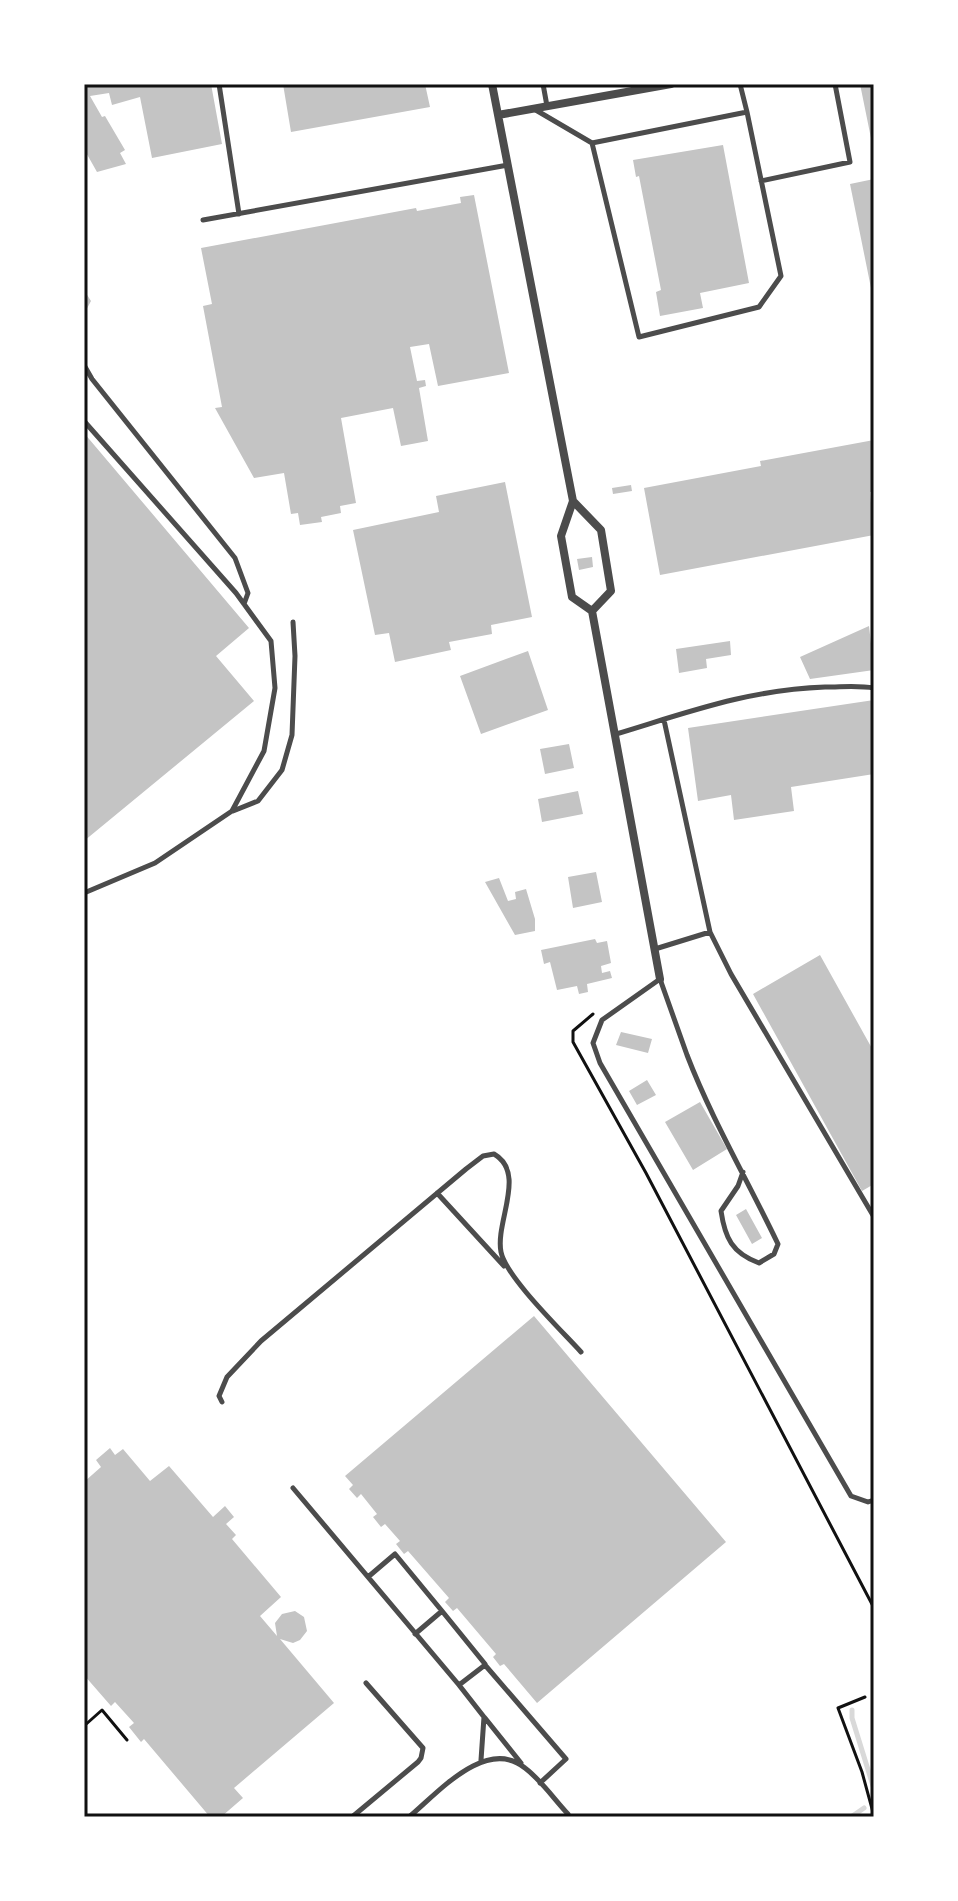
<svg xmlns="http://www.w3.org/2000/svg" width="958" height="1901" font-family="Spectral,serif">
<rect width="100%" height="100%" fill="#fff"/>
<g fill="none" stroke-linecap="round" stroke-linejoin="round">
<path stroke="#d9d9d9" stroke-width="5" d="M852,1710V1718L874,1789
M851,1817L864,1808"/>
</g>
<path fill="#c4c4c4" d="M84,84H211L222,144L152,158L140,97L112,105L109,93L90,96L102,117L105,116L125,150L120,153L126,164L97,172L84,149Z
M283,84H425L430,107L291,132Z
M860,84H874V148H873Z
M723,145L749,283L700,293L703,308L660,316L656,292L661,290L639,176L636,177L633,160Z
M874,179V288H871L850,184Z
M474,195L509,373L438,386L429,344L410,347L417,381L425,380L426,386L419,388L428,441L401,446L393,408L341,418L356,503L340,506L341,513L321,517L322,522L300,525L298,513L291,514L284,473L254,478L215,408L222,407L203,306L212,304L201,248L416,208L417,211L461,203L460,197Z
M84,290L91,301L84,314Z
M84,433L249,628L216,656L254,701L84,841Z
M874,440V492H870L874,535L660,575L644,488L761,466L760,461Z
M505,482L532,617L491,625L492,634L449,642L451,650L395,662L389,633L375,635L353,530L439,512L436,496Z
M631,485L632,491L613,494L612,488Z
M592,557L593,567L579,570L577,559Z
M869,626L874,670L810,679L800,657Z
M730,641L731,655L706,659L707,668L679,673L676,649Z
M528,651L548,710L481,734L460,676Z
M874,700V774L791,787L794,811L734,820L731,795L698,801L688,728Z
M569,744L574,768L545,774L540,749Z
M578,791L583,814L542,822L538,799Z
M596,872L602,902L573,908L568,877Z
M499,878L508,901L516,899L515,892L526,889L535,919V931L515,935L485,882Z
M595,939L597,943L607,941L611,963L601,966L602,973L610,971L612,978L587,984L588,992L579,994L577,986L557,990L550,962L544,964L541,950Z
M820,955L874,1052V1184L862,1191L753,994Z
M621,1032L652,1039L648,1053L616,1045Z
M647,1080L656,1095L637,1105L629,1091Z
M700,1102L727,1149L693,1170L665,1122Z
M746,1209L762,1238L752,1244L736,1215Z
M534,1316L726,1542L537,1703L504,1664L500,1666L493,1657L496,1654L457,1608L453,1611L445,1602L449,1598L408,1551L404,1554L396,1544L400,1541L385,1524L381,1527L373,1517L377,1514L361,1494L357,1498L349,1489L353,1485L345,1476Z
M110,1448L115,1455L123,1449L150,1481L169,1466L213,1517L225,1506L234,1517L226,1524L236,1535L232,1539L281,1597L260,1616L277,1636L275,1623L282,1614L295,1611L304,1617L307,1631L300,1640L293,1643L280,1639L334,1703L234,1788L243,1798L221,1817H210L144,1739L141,1742L129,1727L134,1723L115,1702L111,1706L84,1675V1482L101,1467L96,1460Z"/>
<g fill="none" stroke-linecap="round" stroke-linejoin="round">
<path stroke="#111" stroke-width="3" d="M593,1014L573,1031V1042L646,1173L874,1608
M865,1697L838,1708L862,1772L874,1816
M84,1726L102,1710L127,1740"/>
<path stroke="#4c4c4c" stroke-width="5" d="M219,84L239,214
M543,84L547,106
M534,109L592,143L747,112L740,84
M592,143L639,337L759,307L781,276L747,112
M761,181L850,162L835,84
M203,220L508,165
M84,365L92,379L235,558L248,593L244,604
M84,421L236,593L271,641L275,688L264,751L232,811L155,863L84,893
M664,720L710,932
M616,734C689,712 747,690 825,687C842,687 858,685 874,688
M233,811L258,801L282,770L292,735L295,656L293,622
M655,949L710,932L731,974L874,1217
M743,1172L738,1186L721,1211C725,1238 732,1253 759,1263L774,1254L778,1244C748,1181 712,1120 687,1055C678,1030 669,1004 660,979L602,1020L593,1043L600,1063L851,1496L868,1502L874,1500
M437,1193L504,1266
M222,1402L219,1396L227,1377L261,1341L466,1169L483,1156L494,1154C527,1173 495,1222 501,1252C506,1277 562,1331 581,1352
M293,1488L459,1685
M368,1577L395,1554L442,1611
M415,1634L442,1611L485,1664
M485,1718L521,1763
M481,1760L484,1717L459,1685L485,1665L566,1759L540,1783
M352,1817L418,1762L421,1758L423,1748L366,1683
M409,1817C437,1794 486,1736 525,1768C541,1780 554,1799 568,1814"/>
<path stroke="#4c4c4c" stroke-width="8" d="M492,84L573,501L561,536L572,597L592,611L660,979
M498,115L671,84
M573,501L601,530L611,591L592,611"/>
</g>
<rect width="958" height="1901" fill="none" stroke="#ffffff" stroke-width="172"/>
<rect x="86" y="86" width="786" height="1729" fill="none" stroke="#111" stroke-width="3"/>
</svg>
